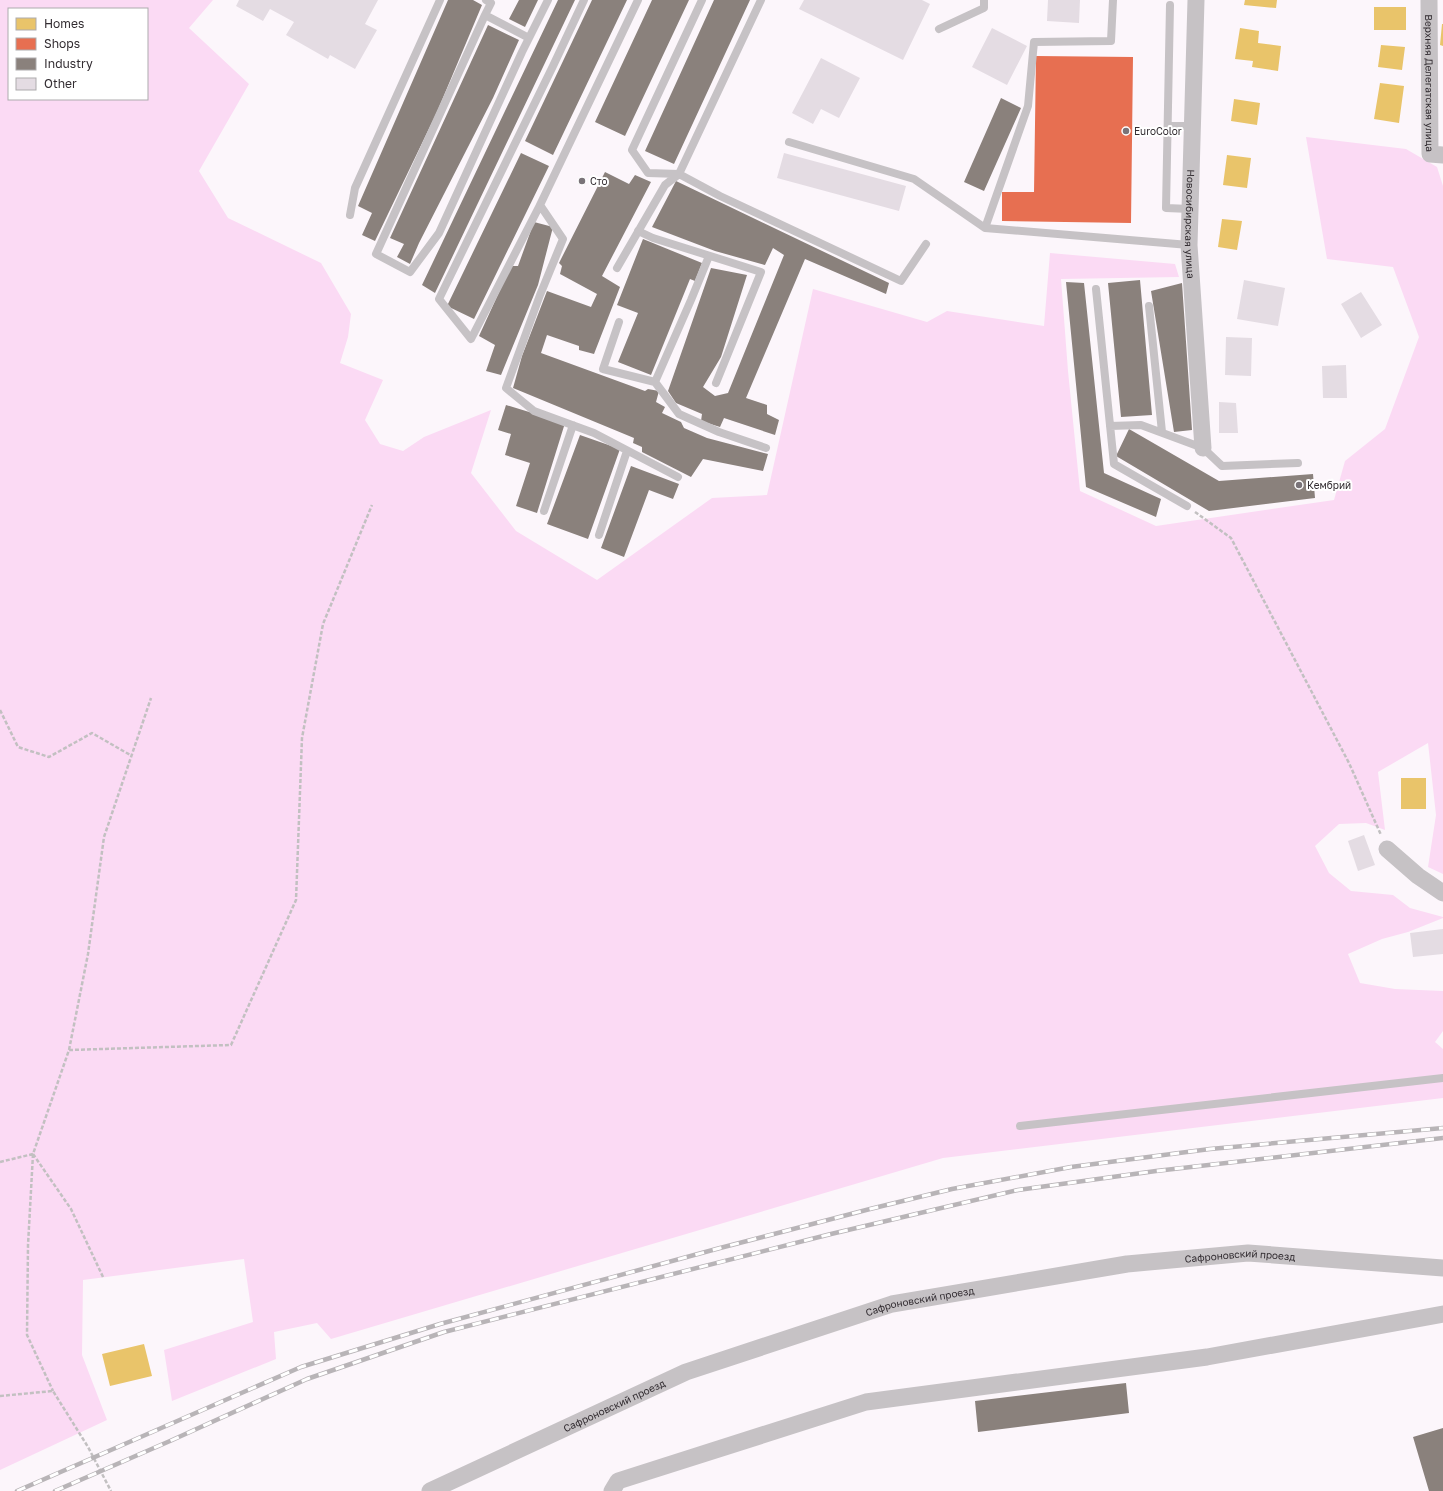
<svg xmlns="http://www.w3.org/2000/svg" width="1443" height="1491" font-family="'Golos Text',sans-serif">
<rect width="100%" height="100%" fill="#fcf6fb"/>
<path fill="#fbdaf4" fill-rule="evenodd" d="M0,0H213L189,28L249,84L199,171L228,218L321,263L351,314L348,337L340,363L383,380L365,420L380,444L403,451L424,437L491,410L471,473L516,531L597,580L712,498L767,495L813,289L927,322L947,311L1044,326L1050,253L1175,264L1179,277L1061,279L1068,371L1080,491L1156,526L1334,500L1345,461L1385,429L1419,337L1393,267L1327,259L1306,137L1406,149L1437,167L1443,186V874L1428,867L1436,815L1428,743L1378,772L1385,830L1366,823L1339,824L1315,846L1329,873L1351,891L1393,895L1410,908L1443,917V918L1408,932L1382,939L1348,954L1360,983L1395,989L1443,991V1031L1435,1042L1443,1049V1098L943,1158L331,1339L317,1323L274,1332L276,1359L172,1401L164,1350L253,1322L244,1259L83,1280L82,1355L107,1420L0,1470ZM9,9H147V99H9Z"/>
<path fill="#e9c46a" d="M1245,0H1277L1276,8L1244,5Z
M1374,7H1406V30H1374Z
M1442,24H1443V46L1440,45Z
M1240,28L1259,31L1258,43L1281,46L1278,71L1252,67L1253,61L1235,59Z
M1381,45L1405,47L1402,70L1378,67Z
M1380,83L1404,86L1399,123L1374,119Z
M1234,99L1260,103L1257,125L1231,121Z
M1227,155L1251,158L1247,188L1223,185Z
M1222,219L1242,221L1237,250L1218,247Z
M1401,778H1426V809H1401Z
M144,1344L152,1376L110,1386L102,1354Z"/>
<path fill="#e76f51" d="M1036,56L1133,57L1131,223L1002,221V192H1034Z"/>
<path fill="#8a817c" d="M448,0H473L482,5L437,112L375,241L362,235L372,213L358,206Z
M519,0H538L525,27L509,19Z
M558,0H575L435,293L422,285Z
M592,0H627L553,155L525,141Z
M652,0H689L625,136L595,122Z
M714,0H750L674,164L645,151Z
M488,25L519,40L493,98L419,243L410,264L397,257L404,244L390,238Z
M1001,98L1021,108L984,191L964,182Z
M521,153L549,166L474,319L447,306Z
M605,172L629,184L635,175L651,182L602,276L620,287L594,354L579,350V346L547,335L541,353L645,391L648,389L659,391L656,402L665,407L662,413L681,422L684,428L707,438L768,454L763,471L703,459L691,477L642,452V447L633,443L634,438L513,388L522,356L547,291L591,307L597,294L560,274L562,266L559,263Z
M676,181L889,283L886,294L805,259L746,398L767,405V414L779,420L775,435L724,418L720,427L701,421L702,414L676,403L668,391L711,268L747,275L721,357L703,387L715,396L728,393L784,255L773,248L765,265L715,251L652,227Z
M534,222L553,227L538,285L501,375L486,371L495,345L479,336L511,266H518Z
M643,239L702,263L695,281L690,279L651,375L618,362L638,313L617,305Z
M1140,280L1152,415L1121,417L1108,283Z
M1066,282L1084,283L1104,473L1161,499L1156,517L1086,487Z
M1182,283L1192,430L1174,432L1151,291Z
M506,405L565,423L537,513L516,506L530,463L505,455L511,434L498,430Z
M1129,429L1219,481L1313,474L1315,498L1209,511L1116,456Z
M580,435L620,449L588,539L547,524Z
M631,466L679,484L673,499L649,490L624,557L601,548Z
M1126,1383L1129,1413L978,1432L975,1401Z
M1443,1428V1491H1429L1413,1437Z"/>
<path fill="#e4dce3" d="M239,0H378L365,24L377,30L355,69L330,55L328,59L286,35L294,22L270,9L263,21L236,6Z
M804,0H922L930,4L903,60L799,9Z
M1048,0H1080L1079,23L1047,21Z
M992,28L1027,46L1007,85L972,67Z
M821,58L860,78L839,118L821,109L813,124L792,113Z
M784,153L906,186L899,211L777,178Z
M1244,280L1285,288L1278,326L1237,319Z
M1361,292L1382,325L1361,338L1341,304Z
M1226,337L1252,338L1251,376L1225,375Z
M1346,365L1347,398H1323L1322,366Z
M1219,402L1236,403L1238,433H1219Z
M1364,835L1375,865L1358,871L1348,841Z
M1443,929V954L1413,957L1410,933Z"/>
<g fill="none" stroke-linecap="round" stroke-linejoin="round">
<path stroke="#c2c0c1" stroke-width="2.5" stroke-dasharray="4 2" stroke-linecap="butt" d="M1195,512L1231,538L1349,763L1381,835
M0,710L18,747L49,757L92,733L132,756
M69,1050L88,954L104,837L151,698
M33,1154L28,1245L27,1335L53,1391
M33,1154L71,1209L103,1277
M0,1162L33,1154L69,1050L231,1045L296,900L302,738L323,624L372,505
M0,1396L53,1391L88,1447L111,1491"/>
<path stroke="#c6c2c5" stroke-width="8" d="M584,0L553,66L439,299L471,339L540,205L638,0
M702,0L632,150L648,173L679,174L720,196L901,281L926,244
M1170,5L1166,208L1190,209
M485,15L491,3L486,0
M939,29L984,8V0
M529,38L485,15L376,254L410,272L439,233L522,52L548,0
M1168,126H1192
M789,142L914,179L985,228L1189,245
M540,205L563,239L540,295L506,388L534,411L594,433L678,477
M350,215L355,188L440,0
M985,228L1028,106L1034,42L1111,41L1113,0
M638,231L653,238L761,272L716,383
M709,256L691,300L655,382L679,414L719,432L766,448
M617,268L665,185L679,174L761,0
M1096,289L1114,464L1187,506
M1149,306L1162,432
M619,322L603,369L655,382
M1110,426L1141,425L1203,448L1222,466L1298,463
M544,511L573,425
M599,535L627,451
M1020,1126L1443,1078"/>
<g stroke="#c6c2c5" stroke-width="17">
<path id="s1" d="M1196,0L1189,245L1203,448"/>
<path id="s2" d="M1429,0L1430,154L1443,155"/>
<path d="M1387,849L1418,876L1443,893"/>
<path id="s3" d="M430,1491L686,1372L892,1304L1127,1264L1248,1253L1443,1268"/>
<path d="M612,1491L618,1481L866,1402L1207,1357L1443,1314"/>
</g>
<defs>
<path id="rail" d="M17,1491L301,1367L440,1324L720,1248L870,1209L952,1189L1071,1167L1210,1149L1443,1128
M55,1491L170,1441L307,1379L444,1332L831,1234L1018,1190L1156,1171L1443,1138"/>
</defs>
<use href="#rail" stroke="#b8b4b7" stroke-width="4.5"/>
<use href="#rail" stroke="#fff" stroke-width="3" stroke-dasharray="9" stroke-linecap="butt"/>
</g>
<g fill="#797378" stroke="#fff" stroke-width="1.5">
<circle cx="1126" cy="131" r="4"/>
<circle cx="582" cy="181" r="4"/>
<circle cx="1299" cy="485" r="4"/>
</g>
<g text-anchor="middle" stroke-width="4" stroke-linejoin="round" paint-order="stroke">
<g font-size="10" fill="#322c31" stroke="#fff">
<text dy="4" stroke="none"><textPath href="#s2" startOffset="83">Верхняя Делегатская улица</textPath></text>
<text dy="4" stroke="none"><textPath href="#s1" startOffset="224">Новосибирская улица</textPath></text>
<text dy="4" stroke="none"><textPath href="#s3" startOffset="851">Сафроновский проезд</textPath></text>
<text dy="4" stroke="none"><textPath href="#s3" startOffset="527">Сафроновский проезд</textPath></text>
<text dy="4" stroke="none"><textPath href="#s3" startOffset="203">Сафроновский проезд</textPath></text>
</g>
<g font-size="10" fill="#322c31" stroke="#fff" text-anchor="start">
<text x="1134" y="135">EuroColor</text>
<text x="590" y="185">Сто</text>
<text x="1307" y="489">Кембрий</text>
</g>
</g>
<rect x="8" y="8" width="140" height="92" fill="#ffffff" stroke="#adabad"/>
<rect x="16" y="18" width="20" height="12" fill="#e9c46a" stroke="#adabad"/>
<text x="44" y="28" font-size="12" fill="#322c31">Homes</text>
<rect x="16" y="38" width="20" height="12" fill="#e76f51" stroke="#adabad"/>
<text x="44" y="48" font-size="12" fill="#322c31">Shops</text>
<rect x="16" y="58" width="20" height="12" fill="#8a817c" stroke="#adabad"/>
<text x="44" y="68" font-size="12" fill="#322c31">Industry</text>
<rect x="16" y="78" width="20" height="12" fill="#e4dce3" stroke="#adabad"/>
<text x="44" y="88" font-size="12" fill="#322c31">Other</text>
</svg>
